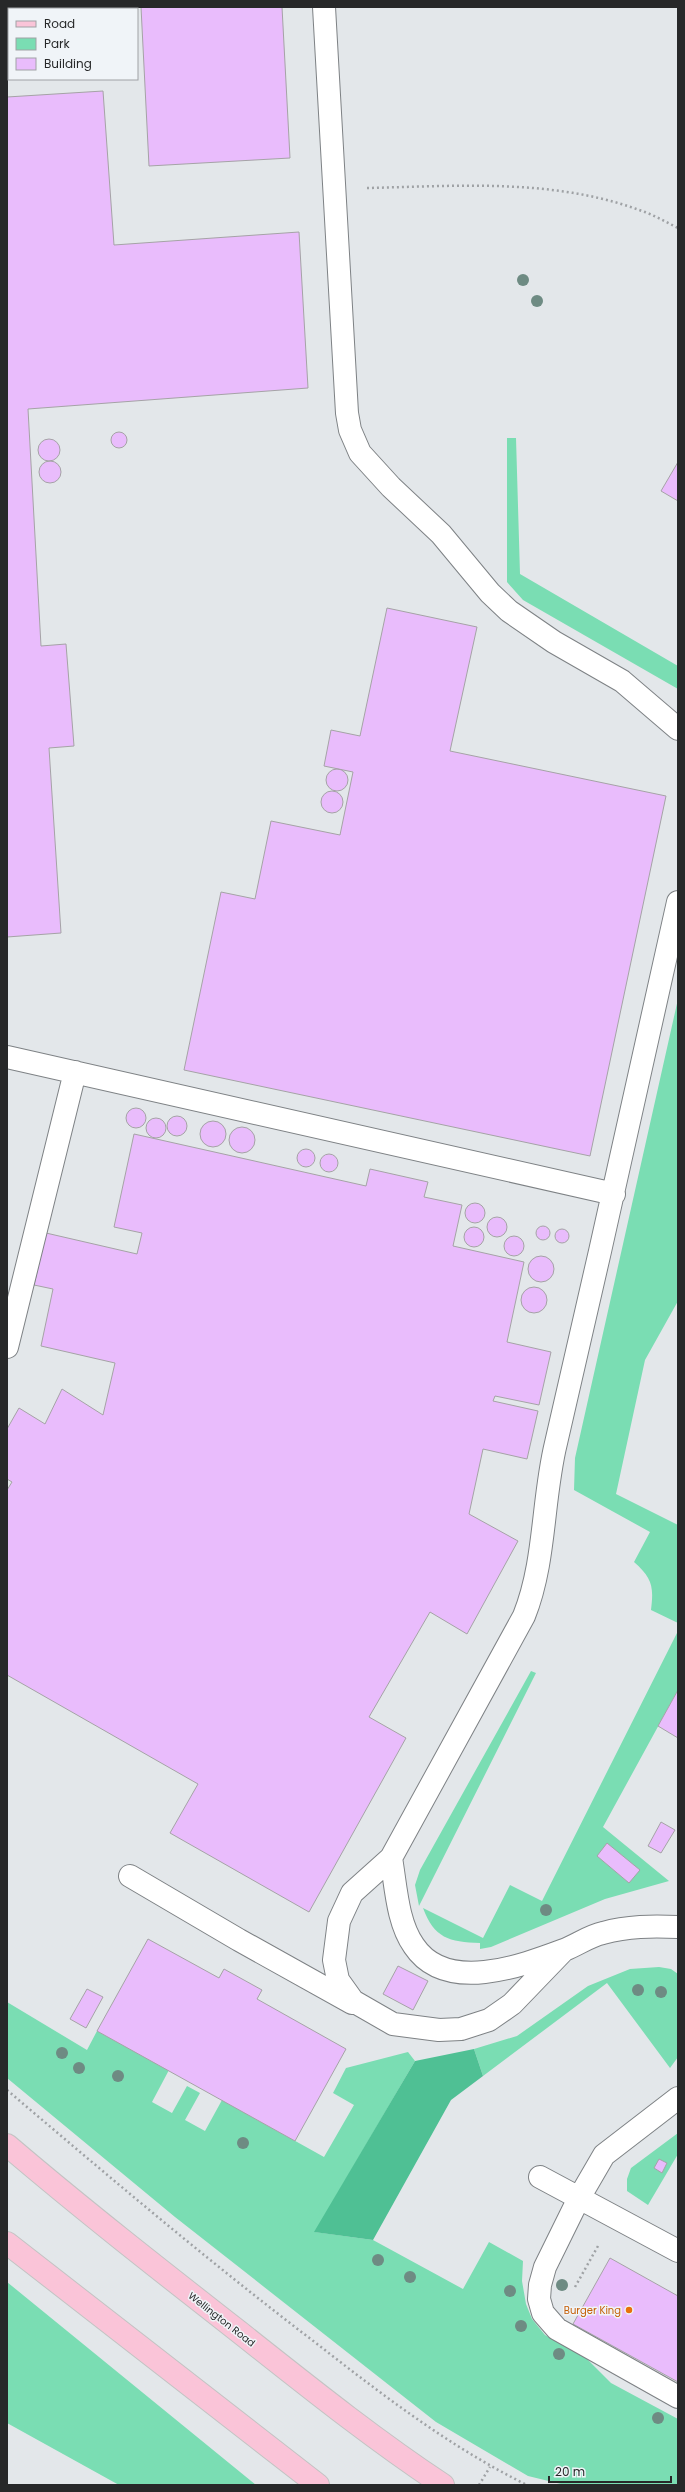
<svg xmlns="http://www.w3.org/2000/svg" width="685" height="2492" font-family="Poppins,sans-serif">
<rect width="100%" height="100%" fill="#e3e7ea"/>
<path fill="#7addb3" d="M507,438H516L520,574L678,666V689L523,600L507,582Z
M678,999V1301L645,1360L616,1494L678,1525V1623L651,1610C654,1586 652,1578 634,1562L650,1532L574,1490L575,1458Z
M678,1631V1690L603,1827L669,1881L605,1899L491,1947L480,1949V1943C449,1942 434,1938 423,1908L483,1938L510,1885L542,1901Z
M531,1671L536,1673L419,1906L415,1885L420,1870Z
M659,1967L671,1969L678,1974V2057L670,2068L607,1983L483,2076L474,2049L517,2036L588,1986L630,1969Z
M7,2002L87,2050L97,2031L169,2070L152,2102L172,2113L187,2086L200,2093L185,2120L205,2131L222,2100L324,2157L354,2105L333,2093L346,2068L408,2052L415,2061L315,2232L373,2240L463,2289L489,2242L523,2261L522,2281L526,2304L532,2319L545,2335L584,2356L611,2383L678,2419V2485H565L528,2476L436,2422L175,2217L7,2078Z
M678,2133V2154L648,2205L627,2191V2179L631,2168Z
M7,2282L256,2485H119L7,2423Z"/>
<path fill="#4fc094" d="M474,2049L483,2076L451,2100L373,2240L314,2232L415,2061Z"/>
<path fill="#e9bcfc" stroke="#a5a3a6" d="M141,7H282L290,158L149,166Z
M103,91L114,245L299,232L308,388L28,409L41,646L66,644L74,746L49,748L61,933L7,937V97Z
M111 440a8 8 0 1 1 16 0a8 8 0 1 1-16 0Z
M38 450a11 11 0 1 1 22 0a11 11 0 1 1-22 0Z
M39 472a11 11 0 1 1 22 0a11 11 0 1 1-22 0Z
M678,462V501L661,491Z
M387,608L477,627L450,751L666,796L590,1156L184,1070L221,892L255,899L271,821L340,835L353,772L324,766L331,730L360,736Z
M326 780a11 11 0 1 1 22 0a11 11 0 1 1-22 0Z
M321 802a11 11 0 1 1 22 0a11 11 0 1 1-22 0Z
M126 1118a10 10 0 1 1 20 0a10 10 0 1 1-20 0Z
M167 1126a10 10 0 1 1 20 0a10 10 0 1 1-20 0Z
M146 1128a10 10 0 1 1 20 0a10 10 0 1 1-20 0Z
M200 1134a13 13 0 1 1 26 0a13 13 0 1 1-26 0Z
M229 1140a13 13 0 1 1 26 0a13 13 0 1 1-26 0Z
M134,1134L366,1186L370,1169L428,1182L424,1197L462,1205L453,1246L524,1262L507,1342L551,1352L539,1405L495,1396L493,1401L538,1411L527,1459L483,1449L469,1514L518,1541L467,1634L430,1612L369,1717L406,1738L309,1912L170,1833L198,1784L7,1675V1490L12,1482L7,1479V1429L19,1408L45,1424L62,1389L103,1415L115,1363L41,1346L53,1289L34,1285L46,1233L137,1254L142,1233L114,1227Z
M297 1158a9 9 0 1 1 18 0a9 9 0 1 1-18 0Z
M320 1163a9 9 0 1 1 18 0a9 9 0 1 1-18 0Z
M465 1213a10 10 0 1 1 20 0a10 10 0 1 1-20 0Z
M487 1227a10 10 0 1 1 20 0a10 10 0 1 1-20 0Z
M536 1233a7 7 0 1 1 14 0a7 7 0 1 1-14 0Z
M464 1237a10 10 0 1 1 20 0a10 10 0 1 1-20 0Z
M555 1236a7 7 0 1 1 14 0a7 7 0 1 1-14 0Z
M504 1246a10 10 0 1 1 20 0a10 10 0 1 1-20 0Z
M528 1269a13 13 0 1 1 26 0a13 13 0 1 1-26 0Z
M521 1300a13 13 0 1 1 26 0a13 13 0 1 1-26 0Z
M678,1690V1738L658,1726Z
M661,1822L675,1830L661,1853L648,1846Z
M607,1843L640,1870L629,1883L597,1856Z
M148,1939L219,1978L224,1969L262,1990L257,1999L346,2049L295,2141L97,2031Z
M398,1966L428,1981L413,2010L383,1994Z
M87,1989L103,1997L86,2028L70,2019Z
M659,2159L667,2163L662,2173L654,2168Z
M610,2258L678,2296V2382L573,2324Z"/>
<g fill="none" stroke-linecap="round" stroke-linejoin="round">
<defs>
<path id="minor" d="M324,7L347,413L350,430L360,453L391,487L441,534L490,593L509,611L554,642L622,681L678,729
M7,1057L614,1194
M7,1347L75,1072
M391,1858C396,1886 397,1922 414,1946C446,1994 521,1966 564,1950C577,1945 589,1936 603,1933C628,1926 652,1926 678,1927
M130,1876L239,1940L352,2003
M564,1950L512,2004L489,2020L461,2029L439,2030L393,2024L353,2001L338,1980L334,1960L339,1921L352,1893L391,1858L524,1616C546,1561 542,1500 556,1443C598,1263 638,1082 678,902
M678,2098L604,2155L579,2198L545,2267L540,2285L539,2299L543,2313L557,2329L678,2397
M540,2177L678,2251"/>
<path id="major" d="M7,2145C82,2209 160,2270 238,2331C305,2384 372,2438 443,2485
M7,2243L318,2485"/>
</defs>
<use href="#minor" stroke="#7e8285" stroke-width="24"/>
<use href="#major" stroke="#c3c3c3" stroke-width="24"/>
<path stroke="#9fa2a5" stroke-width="2.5" stroke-dasharray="2 3" stroke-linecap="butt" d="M367,188C459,186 554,178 642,211C654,215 666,222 678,228
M7,2090C107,2175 207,2260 312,2340C380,2393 448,2446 527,2485
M575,2287L598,2246
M479,2485L490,2467"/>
<use href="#minor" stroke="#fff" stroke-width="22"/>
<use href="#major" stroke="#fac4d8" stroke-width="22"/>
</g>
<g fill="#6e8b83">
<circle cx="523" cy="280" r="6"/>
<circle cx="537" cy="301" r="6"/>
<circle cx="546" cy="1910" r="6"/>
<circle cx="638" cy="1990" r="6"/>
<circle cx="661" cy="1992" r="6"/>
<circle cx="62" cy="2053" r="6"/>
<circle cx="79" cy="2068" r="6"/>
<circle cx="118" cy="2076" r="6"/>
<circle cx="243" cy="2143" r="6"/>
<circle cx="378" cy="2260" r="6"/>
<circle cx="410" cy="2277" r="6"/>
<circle cx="562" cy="2285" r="6"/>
<circle cx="510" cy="2291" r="6"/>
<circle cx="521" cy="2326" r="6"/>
<circle cx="559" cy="2354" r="6"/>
<circle cx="658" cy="2418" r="6"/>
</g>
<circle fill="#e8710a" stroke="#f0f4f8" stroke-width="1.5" cx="629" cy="2310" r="4"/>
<g text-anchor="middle" stroke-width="3" stroke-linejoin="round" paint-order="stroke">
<g font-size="10" fill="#c56008" stroke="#f0f4f8" text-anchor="end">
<text x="621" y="2314">Burger King</text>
</g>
<g font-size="10" fill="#272829" stroke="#f0f4f8">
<text transform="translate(222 2319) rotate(38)" y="4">Wellington Road</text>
</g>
</g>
<rect width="685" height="2492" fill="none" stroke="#272829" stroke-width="16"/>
<rect x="8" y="8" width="130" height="72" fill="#f0f4f8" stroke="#a0a2a5"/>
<rect x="16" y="21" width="20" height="6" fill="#fac4d8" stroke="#a0a2a5"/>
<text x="44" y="28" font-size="12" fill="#272829">Road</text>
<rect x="16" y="38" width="20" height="12" fill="#7addb3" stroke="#a0a2a5"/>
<text x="44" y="48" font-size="12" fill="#272829">Park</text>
<rect x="16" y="58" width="20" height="12" fill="#e9bcfc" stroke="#a0a2a5"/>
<text x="44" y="68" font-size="12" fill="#272829">Building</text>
<path d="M549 2476v6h122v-6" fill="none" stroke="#272829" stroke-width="2"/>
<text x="555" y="2476" font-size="12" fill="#272829" stroke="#f0f4f8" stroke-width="3" paint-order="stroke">20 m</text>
</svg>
